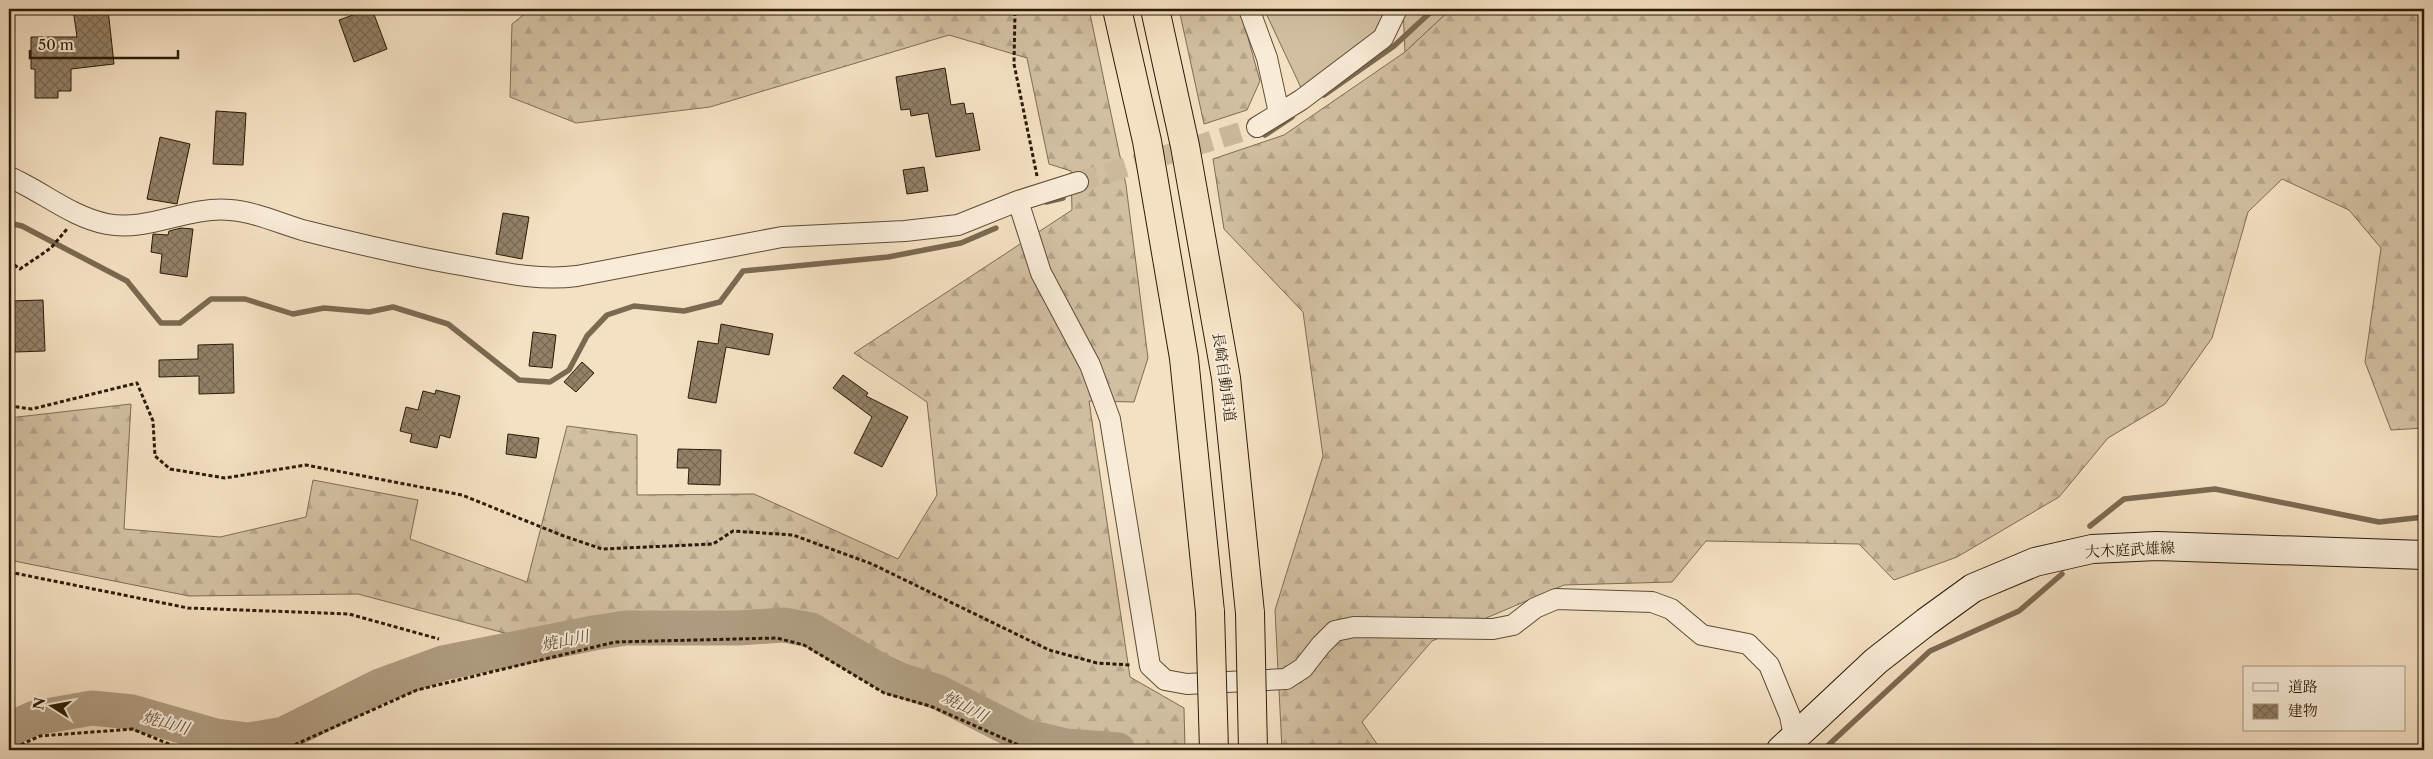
<svg xmlns="http://www.w3.org/2000/svg" width="2433" height="759" font-family="'Libre Caslon Text','Noto Serif JP',serif">
<defs>
<pattern id="forest-firs" width="22" height="20" patternUnits="userSpaceOnUse" patternTransform="scale(1.25)"><rect width="22" height="20" fill="#d2bfa2"/><path d="M5 1l3.5 6h-7zM16 11l3.5 6h-7z" fill="#b4a48a"/></pattern>
<pattern id="building-cross-hatch" width="8" height="8" patternUnits="userSpaceOnUse" patternTransform="scale(1.25)"><rect width="8" height="8" fill="#948168"/><path d="M0 0l8 8M0 8l8-8" fill="none" stroke="#796954"/></pattern>
</defs>
<rect width="100%" height="100%" fill="#f4e0c2"/>
<filter id="stains"><feTurbulence type="fractalNoise" baseFrequency=".004" numOctaves="4"/><feColorMatrix values="0 0 0 0 .2 0 0 0 0 .09 0 0 0 0 .02 0 0 0 .5 -.17"/></filter>
<radialGradient id="worn" r=".72"><stop offset=".6" stop-color="#630" stop-opacity="0"/><stop offset="1" stop-color="#630" stop-opacity=".3"/></radialGradient>
<path fill="#d2bfa2" stroke="#7e6d54" d="M1264,9H1390L1378,33L1303,92Z
M1403,9H1451L1405,52Z"/>
<path fill="url(#forest-firs)" stroke="#7e6d54" d="M531,9H1089L1126,185L1148,358L1134,402L1089,401L1130,677L1184,708L1185,750H1169L1055,736L811,619H597L512,635L358,594L189,596L9,560V418L131,404L124,529L220,537L306,517L313,480L418,500L410,539L527,582L567,426L637,435V495L754,494L898,559L937,495L927,402L854,353L1072,210L1071,171L1049,164L1027,58L949,35L710,107L576,123L510,97L512,24Z
M1179,9H1240L1260,81L1247,110L1204,124Z
M1451,9H2424V428L2391,430L2365,362L2381,248L2349,210L2282,179L2248,212L2212,338L2165,404L2108,438L2059,497L1957,557L1894,580L1859,544L1706,541L1672,582L1564,585L1432,641L1362,722L1381,750H1282L1275,610L1323,456L1303,312L1224,229L1213,159L1284,135L1405,52Z"/>
<g fill="none" stroke-linecap="round" stroke-linejoin="round">
<path stroke="#7b6950" stroke-width="5.5" d="M1324,95L1394,46L1434,9
M1265,135L1292,117
M1046,202L1063,198
M9,223L22,226L127,281L161,323H180L211,299H245L293,314L324,308L369,312L393,307L448,324L519,380L550,382L569,370L587,336L607,315L634,306L684,311L720,302L743,271L888,257L961,243L996,228
M2090,526L2124,499L2215,489L2379,522L2424,517
M1823,750L1930,651L2019,611L2062,574"/>
<path stroke="#b09d82" stroke-width="35" d="M9,729L35,718L92,708L132,712L216,736L249,740L284,734L380,686L443,663L594,633L626,628H739L784,625L811,630L893,678L938,692L1024,736L1066,746L1118,750"/>
</g>
<path fill="url(#building-cross-hatch)" stroke="#2b1b06" d="M73,9H108L114,64L71,69V91H58V98H35V69H31V37H77Z
M370,9H372L387,49L354,62L339,20Z
M945,68L951,105L964,103L966,114L973,113L980,150L936,157L928,113L911,116L910,109L901,110L896,77Z
M216,111L246,113L243,165L213,164Z
M160,137L190,144L177,204L147,199Z
M924,167L928,191L907,194L903,170Z
M503,213L529,217L522,259L496,254Z
M181,228L193,229L187,277L160,273L162,254L151,252L153,234L168,235L169,231Z
M43,300L45,351L15,352L14,333H9V301Z
M721,324L773,334L769,355L726,347L716,403L688,398L698,341L718,344Z
M533,332L556,335L552,368L529,366Z
M233,344L234,393L199,394V376L159,377V360L198,359V345Z
M582,362L594,373L576,392L564,382Z
M843,375L868,393L866,396L908,417L882,467L854,453L872,417L833,388Z
M436,390L460,396L450,438L440,435L437,448L410,442L412,434L400,431L406,407L418,410L423,391L435,394Z
M508,434L539,438L536,458L506,454Z
M678,449L721,450L720,485L688,484L689,468H677Z"/>
<g fill="none" stroke-linecap="round" stroke-linejoin="round">
<path stroke="#ccb99c" stroke-width="20" stroke-dasharray="20 10" stroke-linecap="butt" d="M1078,182L1257,127"/>
<defs>
<path id="street" d="M1249,9L1267,58L1279,113
M1257,127L1301,100L1383,38L1397,9
M9,177C42,191 71,217 107,224C149,232 187,206 230,210C256,212 281,224 306,231C358,244 409,256 461,265C500,272 537,281 577,276L782,237L905,231L958,225L1018,201L1078,182
M1018,201L1041,273L1090,365L1110,419L1150,666L1165,680L1187,684L1286,679L1303,668L1321,645L1335,631L1354,627L1493,629L1513,625L1535,608L1556,599L1652,602L1671,609L1702,635L1748,644L1769,665L1790,716L1796,747"/>
<path id="secondary" d="M1781,750L1876,661L1926,622L1973,588L2035,562L2092,549L2157,546L2424,555"/>
<path id="highway" d="M1117,9L1147,141L1184,358L1210,612
M1155,9L1185,146L1226,378L1250,613"/>
</defs>
<use href="#street" stroke="#5d4c35" stroke-width="22"/>
<use href="#secondary" stroke="#2b1b06" stroke-width="30"/>
<use href="#highway" stroke="#2b1b06" stroke-width="30"/>
<path stroke="#2b1b06" stroke-width="3" stroke-dasharray="4 2.5" stroke-linecap="butt" d="M1015,12L1014,64L1037,176
M9,261L20,269L51,248L67,229
M9,406L32,409L137,383L153,421L155,456L170,469L225,478L306,465L462,495L561,535L602,549L713,544L733,531L793,535L872,564L1049,650L1097,663L1130,665
M9,572L188,608L349,614L439,639
M9,750L40,736L132,729L184,750
M283,750L417,690L615,642L777,638L804,645L884,693L930,706L1030,750"/>
<use href="#street" stroke="#f8ebd7" stroke-width="20"/>
<use href="#secondary" stroke="#f8ebd7" stroke-width="28"/>
<use href="#highway" stroke="#f4e0c2" stroke-width="28"/>
<defs>
<path id="highway-bridge" d="M1210,612L1214,750
M1250,613L1253,750"/>
</defs>
<use href="#highway-bridge" stroke="#2b1b06" stroke-width="30" stroke-linecap="butt"/>
<use href="#highway-bridge" stroke="#f4e0c2" stroke-width="28"/>
</g>
<g text-anchor="middle" stroke-width="4" stroke-linejoin="round" paint-order="stroke">
<g font-size="15" fill="#2b1b06" stroke="#f8ebd7">
<text transform="translate(1224 377) rotate(82)" y="5">長崎自動車道</text>
<text transform="translate(2130 550) rotate(-3)" y="5">大木庭武雄線</text>
</g>
<g font-size="16" font-style="italic" fill="#604f38" stroke="#f8ebd7">
<text transform="translate(565 640) rotate(-11)" y="6">焼山川</text>
<text transform="translate(965 706) rotate(27)" y="6">焼山川</text>
<text transform="translate(166 722) rotate(16)" y="6">焼山川</text>
</g>
</g>
<rect width="2433" height="759" fill="none" stroke="#f4e0c2" stroke-width="30"/>
<rect x="10" y="10" width="2413" height="739" fill="none" stroke="#2b1b06" stroke-width="2.5"/>
<rect x="15" y="15" width="2403" height="729" fill="none" stroke="#2b1b06"/>
<rect x="2243" y="666" width="162" height="65" fill="#f8ebd7" stroke="#a69883"/>
<rect x="2253" y="683" width="25" height="8" fill="#f8ebd7" stroke="#a69883"/>
<text x="2288" y="692" font-size="15" fill="#2b1b06">道路</text>
<rect x="2253" y="704" width="25" height="15" fill="url(#building-cross-hatch)" stroke="#a69883"/>
<text x="2288" y="716" font-size="15" fill="#2b1b06">建物</text>
<g transform="translate(52 706) rotate(281)" stroke="#f8ebd7" stroke-width="4" paint-order="stroke">
<path d="M0-4L9 19L0 12L-9 19Z" fill="#2b1b06"/>
<text y="-8" font-size="14" font-weight="bold" text-anchor="middle" fill="#2b1b06">N</text>
</g>
<path d="M30 50v8h148v-8" fill="none" stroke="#2b1b06" stroke-width="2.5"/>
<text x="38" y="50" font-size="15" fill="#2b1b06" stroke="#f8ebd7" stroke-width="4" paint-order="stroke">50 m</text>
<rect width="100%" height="100%" filter="url(#stains)"/>
<rect width="100%" height="100%" fill="url(#worn)"/>
</svg>
